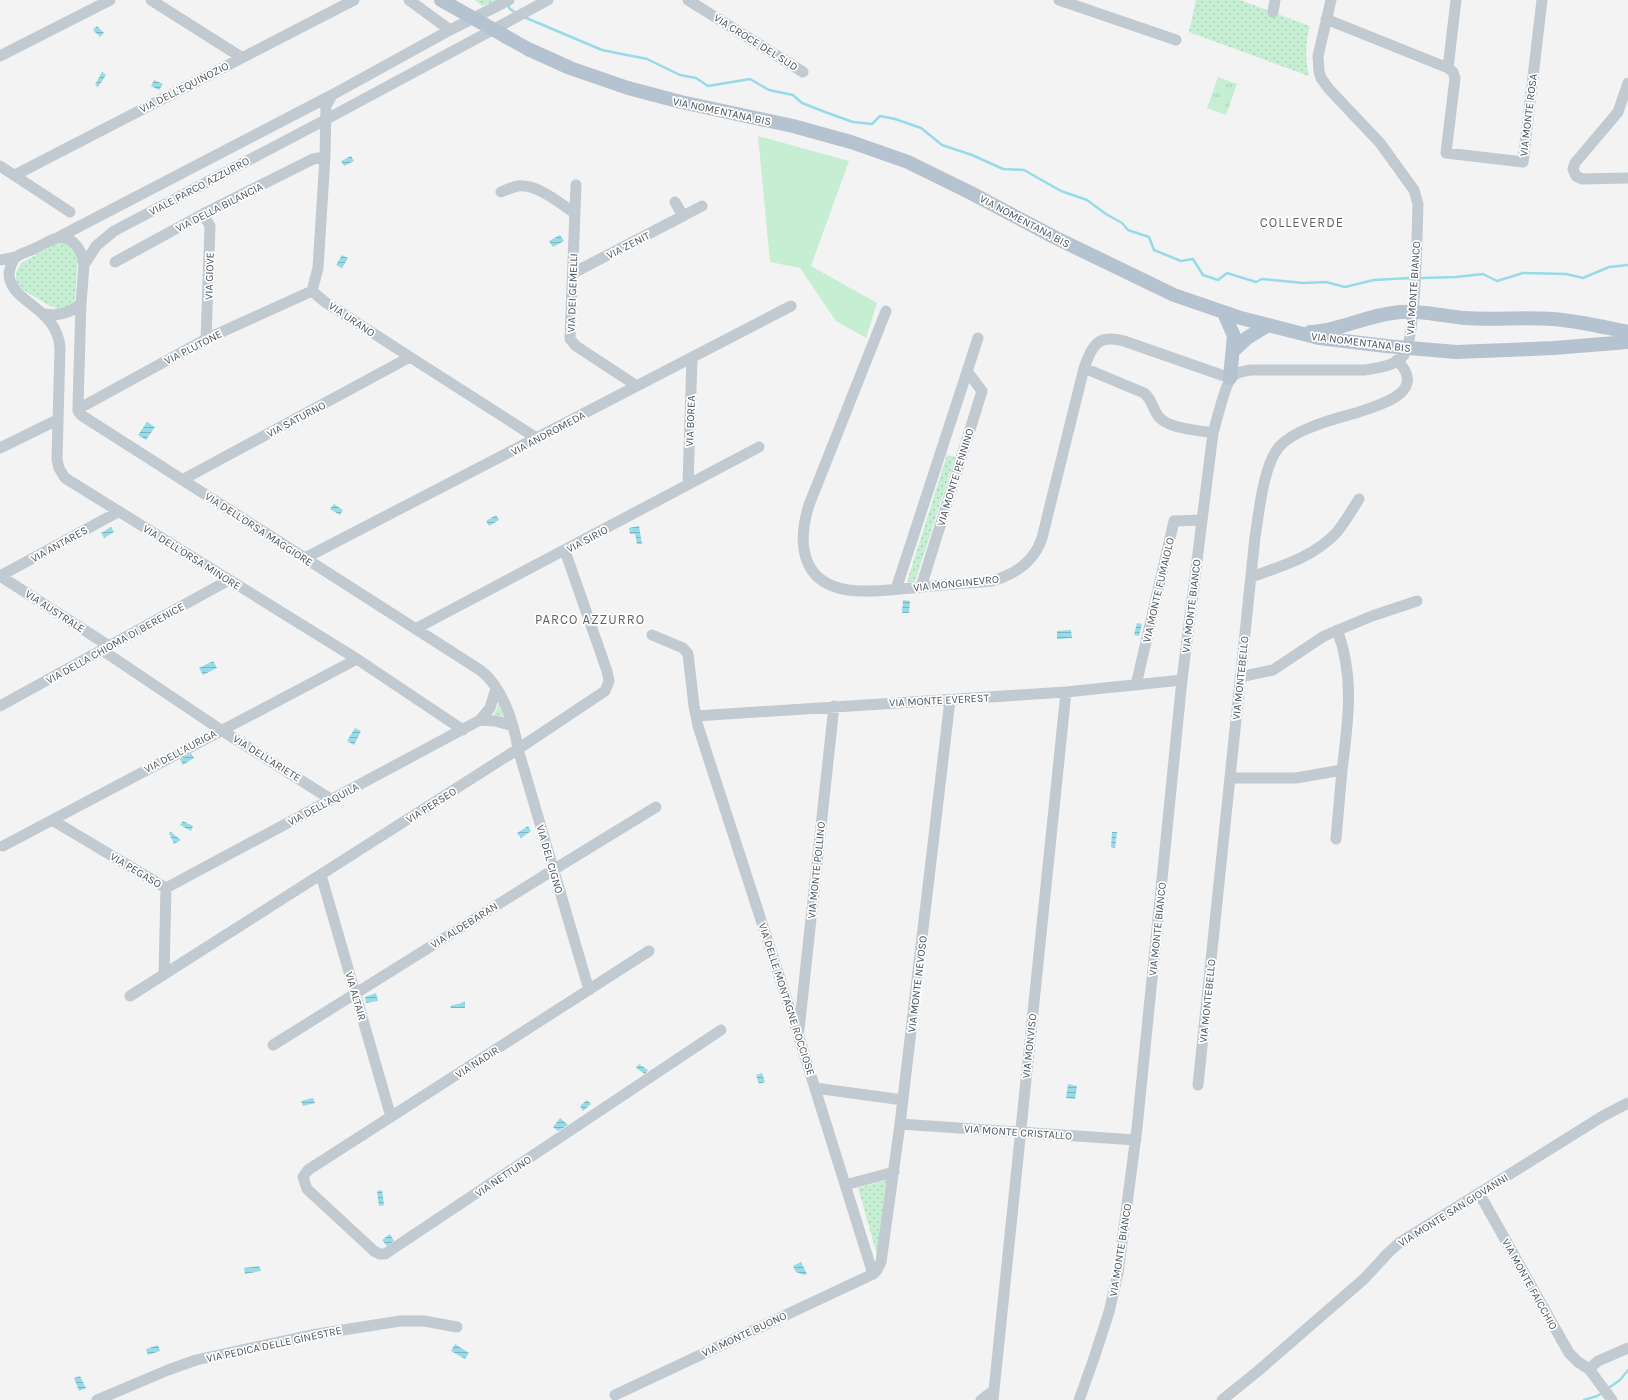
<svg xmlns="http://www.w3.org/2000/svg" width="1628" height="1400" font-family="Karla,sans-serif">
<defs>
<pattern id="grass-dots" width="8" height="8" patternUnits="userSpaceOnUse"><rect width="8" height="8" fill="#c5eed3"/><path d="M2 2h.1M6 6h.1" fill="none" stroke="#abceb8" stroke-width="1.8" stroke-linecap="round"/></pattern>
<pattern id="park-tufts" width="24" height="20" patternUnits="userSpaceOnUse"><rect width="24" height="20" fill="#c5eed3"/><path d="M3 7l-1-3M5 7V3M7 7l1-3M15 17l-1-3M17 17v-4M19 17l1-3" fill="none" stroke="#abceb8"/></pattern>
<pattern id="water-rules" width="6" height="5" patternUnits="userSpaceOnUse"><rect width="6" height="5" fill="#95dbe8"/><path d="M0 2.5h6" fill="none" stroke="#7cb4bf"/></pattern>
</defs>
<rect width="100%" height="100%" fill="#f4f3f3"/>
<path fill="url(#grass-dots)" d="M475,0H502L482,6Z
M1196,0H1240L1310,26C1305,43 1305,59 1309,76L1189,32Z
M64,243L72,246L78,259L75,298L71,306L63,310L58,309L50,306L20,288L16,282V273L21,263L56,244Z
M947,455L955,457L915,582H907Z
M499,704L504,718L493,717Z
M890,1179L878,1258L858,1188Z"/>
<path fill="url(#park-tufts)" d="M1218,77L1237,84L1226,115L1207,108Z"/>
<path fill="#c5eed3" d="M758,136L849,161L811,266L877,303L866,338L836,321L800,268L770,262Z"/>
<path fill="url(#water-rules)" d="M97,26L104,33L100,37L93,30Z
M102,72L106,75L98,87L95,85Z
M154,80L163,84L159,90L151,86Z
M351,156L354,161L344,166L341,161Z
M560,235L564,241L553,247L549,241Z
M342,255L348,258L342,268L336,265Z
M147,422L155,427L146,440L138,435Z
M334,504L343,510L340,515L330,509Z
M496,515L499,520L489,526L486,521Z
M639,526L642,544H637L635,534H630L629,528Z
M111,527L114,532L104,538L101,533Z
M903,600L910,601L909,613H902Z
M1137,623L1142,624L1139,636L1134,635Z
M1071,630L1072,638L1057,639V631Z
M213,661L217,668L203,675L199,668Z
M355,728L361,731L354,745L347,741Z
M191,753L194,758L183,765L180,759Z
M183,821L193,826L191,831L180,825Z
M528,826L531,831L521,838L517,833Z
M171,832L181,840L174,844L169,833Z
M1112,832H1117L1115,848L1111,847Z
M376,993L378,1001L366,1003L365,997Z
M465,1002V1008H451L450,1006Z
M639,1064L648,1070L645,1074L636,1068Z
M762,1073L765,1082L759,1084L756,1075Z
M1068,1084L1077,1086L1075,1099L1066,1098Z
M313,1098L315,1103L303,1106L301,1101Z
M587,1100L591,1104L583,1111L580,1106Z
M560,1118L568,1125L558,1131L553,1127Z
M382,1190L384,1205L379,1206L377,1191Z
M390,1234L394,1241L387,1246L382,1240Z
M801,1262L807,1274L804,1275L796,1272L793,1266Z
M259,1266L261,1271L245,1274L244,1268Z
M455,1344L469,1353L465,1359L451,1351Z
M158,1345L160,1351L148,1355L146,1349Z
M80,1376L86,1388L79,1391L74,1378Z"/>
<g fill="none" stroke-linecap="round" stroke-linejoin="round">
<path stroke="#95dbe8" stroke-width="2.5" d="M507,4L510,9L516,13
M524,17L602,50L647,59L680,75L696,78L708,86L750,79L769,90L793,95L802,103L825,112L853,122L872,124L880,116L895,119L921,128L942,145L972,155L1003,169L1024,170L1061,191L1087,200L1106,214L1122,223L1128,230L1149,237L1154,250L1181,261L1193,259L1203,275L1218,280L1227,273L1256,282L1262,279L1303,283L1326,282L1345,287L1374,280L1410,278
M1422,278L1456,277L1483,274L1497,281L1523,273L1566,274L1583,278L1609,267L1628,265
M1607,1389L1620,1380L1628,1370
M1584,1400L1597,1396L1602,1393"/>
<path stroke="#c1cad0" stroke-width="11" d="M151,0L241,57
M409,0L450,30
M688,0L803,72
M1059,0L1176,40
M1273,12L1275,0
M1326,19L1448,68L1456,0
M0,56L110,0
M1448,68L1453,72L1455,78L1446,153L1523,162L1542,0
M1628,83L1618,112L1575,163L1573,169L1576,176L1582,179L1628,178
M0,166L70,212
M15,175L354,0
M576,185L570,339L576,346L637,386
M501,192C506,190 512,187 518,186C538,184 559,203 575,213
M203,214L210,226L206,339
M683,216L702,206
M59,237L332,95L450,30L509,0
M0,260L16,257
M115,262L203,214L313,159L325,157
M84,265L96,246L114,231L325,120L548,0
M573,273L683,216L675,202
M312,291L325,302L410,357L538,439
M312,291L318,268L325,157L326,106L332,95
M81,303L78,405V411L81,415L480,670C502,686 514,723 518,749L589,990
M886,311L809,505C797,543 801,583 848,590C870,593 892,589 913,588C939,585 966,583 992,581C1016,574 1034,562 1042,538L1084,368C1092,345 1098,334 1124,341L1230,378
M44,314C58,316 70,314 81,303L84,265C83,253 74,235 58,238C51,239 43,245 36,248C30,251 22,253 16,257C12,260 10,268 9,273C9,303 57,306 60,348L57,459L59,468L65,478L357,659L463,730
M1084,368L1144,393C1152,399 1153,410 1159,417C1169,429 1198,430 1213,433
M78,409L206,339L312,291
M0,448L57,420
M182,480L410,357
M688,484L692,357
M305,558L791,306
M0,576L118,512
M0,576L109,646
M1251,577C1282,566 1314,557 1337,532C1345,522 1352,510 1359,499
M921,587L982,391L967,371
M896,589L978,338
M415,629L759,447
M652,635L683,648L688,654L694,706L698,726L798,1034L873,1274L877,1270L881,1262L900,1124L950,700
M102,650L221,730L332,800
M1240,677L1273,670L1324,636L1372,616L1417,601
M1136,685L1174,521L1202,520
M0,706L229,580
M696,716L1066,692L1182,680
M480,720L495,721L513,726
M1230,778H1296L1342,770C1348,723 1355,676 1337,630
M52,820L166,888L164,974
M1336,839L1342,770
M3,846L357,659
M321,875L391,1117
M166,888L480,720L490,708L496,688
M649,951L308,1170L303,1177L307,1189L374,1251L380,1254H385L721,1030
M130,996L518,749L605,691L609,681L607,671L565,551
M799,1030L834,706
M273,1045L553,870L656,807
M1198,1085L1255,537C1259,513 1263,466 1279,447C1287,438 1299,432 1309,428C1325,421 1342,417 1359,412C1382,404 1428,392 1397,360
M815,1088L903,1100
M900,1124L1136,1140
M845,1185L894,1172
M1479,1193L1569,1353L1578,1362L1589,1369
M615,1395L873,1274
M97,1400L168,1370L196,1360L311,1335L400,1321H424L457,1327
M981,1400L994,1390
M993,1400L1066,692
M1079,1400L1093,1361L1109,1312L1118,1273L1137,1128L1182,680L1213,433C1216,423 1225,385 1231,378C1235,372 1245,371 1251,370H1365C1377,368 1396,366 1404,355C1416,338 1417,230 1418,204L1414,190L1380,143L1329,89L1321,78L1319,71L1318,56L1331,0
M1222,1400L1258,1371L1364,1279L1388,1253L1399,1243L1603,1116L1628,1103
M1612,1400L1589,1369L1598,1361L1628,1348"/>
<path stroke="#b4c3cf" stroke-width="14" d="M441,0L528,49L570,68L628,88L681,102L793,126L851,142L908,162L971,193L1054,237L1174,295L1241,318L1319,338L1386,346L1456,352L1554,348L1628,342
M1224,313L1234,336L1230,378
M1310,332C1339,331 1365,316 1393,313C1417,309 1441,316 1465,318C1495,320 1524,317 1553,319C1579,321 1603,327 1628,332
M1234,350L1247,338L1268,325"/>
</g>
<g text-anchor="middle" stroke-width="3.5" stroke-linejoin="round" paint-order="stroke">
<g font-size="11" fill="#4b565f" stroke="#fff">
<text transform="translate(756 42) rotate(32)" y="4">VIA CROCE DEL SUD</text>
<text transform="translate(184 87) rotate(-27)" y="4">VIA DELL'EQUINOZIO</text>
<text transform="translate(722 111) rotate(12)" y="4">VIA NOMENTANA BIS</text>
<text transform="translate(1528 115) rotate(-83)" y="4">VIA MONTE ROSA</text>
<text transform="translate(199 186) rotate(-28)" y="4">VIALE PARCO AZZURRO</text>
<text transform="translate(219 207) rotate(-27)" y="4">VIA DELLA BILANCIA</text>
<text transform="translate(1025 221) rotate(28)" y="4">VIA NOMENTANA BIS</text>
<text transform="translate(628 245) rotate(-27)" y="4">VIA ZENIT</text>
<text transform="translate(209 276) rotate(-88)" y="4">VIA GIOVE</text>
<text transform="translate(1413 288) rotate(-86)" y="4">VIA MONTE BIANCO</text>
<text transform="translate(572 293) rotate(-88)" y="4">VIA DEI GEMELLI</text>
<text transform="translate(352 319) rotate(34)" y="4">VIA URANO</text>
<text transform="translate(1361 342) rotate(7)" y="4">VIA NOMENTANA BIS</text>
<text transform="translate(193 347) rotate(-27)" y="4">VIA PLUTONE</text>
<text transform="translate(296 419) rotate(-28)" y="4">VIA SATURNO</text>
<text transform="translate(690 421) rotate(-88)" y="4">VIA BOREA</text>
<text transform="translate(548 433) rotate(-28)" y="4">VIA ANDROMEDA</text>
<text transform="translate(955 477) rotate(-73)" y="4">VIA MONTE PENNINO</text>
<text transform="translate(259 529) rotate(33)" y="4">VIA DELL'ORSA MAGGIORE</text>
<text transform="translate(587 539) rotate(-28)" y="4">VIA SIRIO</text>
<text transform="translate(59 544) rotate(-29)" y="4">VIA ANTARES</text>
<text transform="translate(192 557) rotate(32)" y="4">VIA DELL'ORSA MINORE</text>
<text transform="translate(956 583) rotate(-6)" y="4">VIA MONGINEVRO</text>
<text transform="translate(1158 590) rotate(-77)" y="4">VIA MONTE FUMAIOLO</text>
<text transform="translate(1191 606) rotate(-83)" y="4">VIA MONTE BIANCO</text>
<text transform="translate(55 611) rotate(33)" y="4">VIA AUSTRALE</text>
<text transform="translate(115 643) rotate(-29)" y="4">VIA DELLA CHIOMA DI BERENICE</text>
<text transform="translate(1240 678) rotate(-84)" y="4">VIA MONTEBELLO</text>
<text transform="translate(939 700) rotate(-3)" y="4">VIA MONTE EVEREST</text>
<text transform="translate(180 751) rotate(-28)" y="4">VIA DELL'AURIGA</text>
<text transform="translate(267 758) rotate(32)" y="4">VIA DELL'ARIETE</text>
<text transform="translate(323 804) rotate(-28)" y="4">VIA DELL'AQUILA</text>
<text transform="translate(431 805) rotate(-32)" y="4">VIA PERSEO</text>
<text transform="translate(550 859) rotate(74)" y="4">VIA DEL CIGNO</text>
<text transform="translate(136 870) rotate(31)" y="4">VIA PEGASO</text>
<text transform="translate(816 870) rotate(-84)" y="4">VIA MONTE POLLINO</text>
<text transform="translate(464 925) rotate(-32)" y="4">VIA ALDEBARAN</text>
<text transform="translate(1157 929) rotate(-84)" y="4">VIA MONTE BIANCO</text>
<text transform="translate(917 984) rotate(-83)" y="4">VIA MONTE NEVOSO</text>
<text transform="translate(356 996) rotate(74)" y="4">VIA ALTAIR</text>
<text transform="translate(787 999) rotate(72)" y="4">VIA DELLE MONTAGNE ROCCIOSE</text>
<text transform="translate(1207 1001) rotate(-84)" y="4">VIA MONTEBELLO</text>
<text transform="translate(1029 1046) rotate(-84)" y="4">VIA MONVISO</text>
<text transform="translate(477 1062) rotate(-33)" y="4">VIA NADIR</text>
<text transform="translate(1018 1132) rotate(4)" y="4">VIA MONTE CRISTALLO</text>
<text transform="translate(503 1176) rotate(-34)" y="4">VIA NETTUNO</text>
<text transform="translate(1453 1210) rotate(-32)" y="4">VIA MONTE SAN GIOVANNI</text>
<text transform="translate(1120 1250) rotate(-81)" y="4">VIA MONTE BIANCO</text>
<text transform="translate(1530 1284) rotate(61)" y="4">VIA MONTE FAICCHIO</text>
<text transform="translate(744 1334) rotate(-25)" y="4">VIA MONTE BUONO</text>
<text transform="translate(274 1344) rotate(-12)" y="4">VIA PEDICA DELLE GINESTRE</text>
</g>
<g font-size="13" letter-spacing="1" fill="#5f6367" stroke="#fff">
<text x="1302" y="227">COLLEVERDE</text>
<text x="590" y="624">PARCO AZZURRO</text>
</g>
</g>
</svg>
